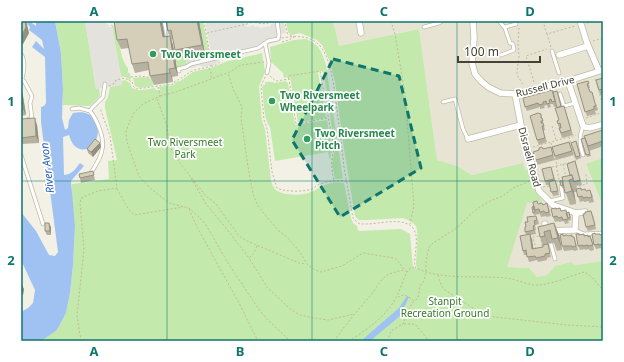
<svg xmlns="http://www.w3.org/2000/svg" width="624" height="362" font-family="'Noto Sans',sans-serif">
<rect width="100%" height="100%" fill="#f3f1e5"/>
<path fill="#e7e4d3" d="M333,21H603V158L586,165L603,206V261L575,265L571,262L555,266L547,275L537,277L529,268L506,267L527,202H543L535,191L528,170H525L523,163L472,175L457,166L437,160L419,29L339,46Z"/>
<path fill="#c3e9ac" d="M55,21H85L96,89L99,88L100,96L90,106L63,105V89L61,53Z
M199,21H203L210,59H199L186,62V66L177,68L175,59L205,54Z
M286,21H333L339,46L419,29L437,160L457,166L472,175L523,163L525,170L528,169L535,191L543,202L527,203L507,267L529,268L537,277L547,275L555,266L571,262L575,265L603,261V341H40L57,330L66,313L70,293L73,265L75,226L72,198V184L109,179L108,161L117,160L105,108V102L108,97L110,87L122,85L121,81L125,80L130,83L132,88C139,92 147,89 155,88L156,90H160L159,87L174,85L176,82L180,81L193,72L213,67L228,61L262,53L265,72L259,86L262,121L265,129L271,181C272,184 273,187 275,189C281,196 303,196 311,192C317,190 322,185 328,184C333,182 338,182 344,183L351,218L353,223L357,226L358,230L359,231L401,229L410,234L413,267L417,269L416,264C416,256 419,232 416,226C413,222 407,219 402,218L368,220H359L355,216L344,149L335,82L330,62L322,45L317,40L300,33L292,35L288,32Z
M117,26C119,37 120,60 128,68V73H130L131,79L129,80L126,77H121L112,27Z
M305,39C319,43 322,52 326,65L343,179H335L332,164L335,149L324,75L322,71L318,72L326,118L298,122L290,77L284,78L283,73L271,62L270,47L294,40Z
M143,77L152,79L153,86L140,88L135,86L133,78Z
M285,81L288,83L295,125L327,120L332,150L330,160L328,152L275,161L270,127C263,118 264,97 262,86L265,85V82H273L274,83Z
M603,158V206L586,164Z"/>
<path fill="#e4e2dd" d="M85,21H103L108,25L109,27H112L122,85L96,89Z
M205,21H245L246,27L254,25L255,27L259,26V28L271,26V24L284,21L286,33L281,34L282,37L280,41L269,44L261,49L225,58L220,60L214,65L202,67L199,65L192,68H189L186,65V63L189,59L194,60L197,57L199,58L201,56L204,58L205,56L210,59L212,58Z"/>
<path fill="#9fc2f2" d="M29,21L36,26V21H55L61,53L63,89L62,118L65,130L68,128L69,120L73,113C107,105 103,155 80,149C73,147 71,141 69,135L63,137L64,175C73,174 75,169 80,163L84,166L71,181L75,226L73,265L70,293L66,313L57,330L41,341H21V312L28,308L33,303L35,290L21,260V212L36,231L49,255L55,256L58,252L41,122V107L44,106L46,103L45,57L32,47L36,41L44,49L42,40L29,30L30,27L27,24Z
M407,296L409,297L400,316L370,341H361L378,326L399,308Z"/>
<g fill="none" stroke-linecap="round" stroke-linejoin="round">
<defs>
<path id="service" d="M164,21L168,39
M499,21L505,28L510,43L513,44L514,50L501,55
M424,27L439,23L442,21
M505,27L516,24
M265,43L269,63L267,73
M552,51L559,73
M21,54C26,61 24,71 22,79
M179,71L178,69L186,67L191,64L258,48L268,41L278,39L279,35L277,21
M21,79L24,81L32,96L30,103L32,119H29
M560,94L564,106L575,103
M443,102L455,99L463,129L468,139
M72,109L79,108L90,111
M21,155L43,224
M583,155C579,143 579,138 583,126
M91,173C95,166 101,158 102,150C105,138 97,120 90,111L92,108L103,97L105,84
M549,201L563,198L561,186
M575,230L584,234L603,233
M550,241L555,259"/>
<path id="minor" d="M359,21L361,33
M473,21L474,38L472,63L475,74L481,81L488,87L500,93L515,94L568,81L603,70
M580,21L587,43L599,71
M559,55L588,46
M568,81L583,126C589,130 597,126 603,124
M515,94L521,125L539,191L553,205L576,213L585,212
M468,139L521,125
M545,224L547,231L575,230L576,213"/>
</defs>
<use href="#service" stroke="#bfbba7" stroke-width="4.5"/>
<use href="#minor" stroke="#bfbba7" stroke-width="7"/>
<path stroke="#c1ba98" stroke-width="1" stroke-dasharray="2 2" stroke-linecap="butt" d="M111,21L112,26H115
M204,21L210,56
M251,21C259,24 266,25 273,21
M391,21L395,34L405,94L414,206L410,224
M587,23L594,21
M519,28L518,43L519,57L517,71V75L524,86
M207,33L247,24L252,22
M547,34L544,26L547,21
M282,38C293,36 308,35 317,43C332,55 334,91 337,109C339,128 342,147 344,167C347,184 350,201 353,218C355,220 357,223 360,224C360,224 365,224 366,224C378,224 403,217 412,227C421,236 413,256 415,267C437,281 481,275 506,278C517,279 528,286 539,285C553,284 570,276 584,272C592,275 597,284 603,290
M593,41L603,38
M282,42L289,40L294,37L287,33L285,21
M551,47L547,34L575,26
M264,62L241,65L228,73L233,89L242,107L241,117L248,167L253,194L257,204L266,216L279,231L287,237L300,252L307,264L315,270L321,272L342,266L363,253L394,258C401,262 401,268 407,272
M211,66H214L220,62
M209,68L211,73V78
M270,76L276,81L289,79L296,124L328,118
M131,77L141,76L152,78
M265,77L261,86L264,120L267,128L272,172L277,188C284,192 304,192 312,189C315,187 317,185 320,184C329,181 337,180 346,181
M289,79L288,76L320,71L334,149C331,162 331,167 334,180
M595,79L603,105
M534,82L526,56L547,49
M109,86L115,83L116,80L125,78L130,81H132L133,86L136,89L174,84L175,81C182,79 186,74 192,71C199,68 207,69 213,64
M158,87L160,96L143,104L134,113L129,123L126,132L127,142L139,176L150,188L169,203L189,208L201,219L206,225L228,263L260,311L268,320L290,341
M160,96L176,92L227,73
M157,99L167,126L169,141L172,151L179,162L206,196L216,204L239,236L247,241L299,263L306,264
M586,118L603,112
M552,126L556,140
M551,143L557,165
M533,147L576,135
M563,164L566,177
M556,166L560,183
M552,167L576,161L569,137
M191,178L206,204L222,223L249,258
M543,187L550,186
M575,187L587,184L586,174
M117,189L129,210L135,215L183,207
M189,209L197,227L239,303L258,341
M541,240L542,246
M257,246L254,253L249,258L267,287L290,309L300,315L314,318L328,320L354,314
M536,249L533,237L540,236
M438,275L441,285L445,290L484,315L495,317L567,325L603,327
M398,296L399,297C405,293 409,297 414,301
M404,324H415L429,341
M81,341L77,316L84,249L80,203L81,198L98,191L117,188L110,136L100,108
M334,341C345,325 358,310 371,295C376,289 379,281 386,276C391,272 397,272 403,270
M349,341C364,332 386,316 394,301C400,292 402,281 407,272L409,269L414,267
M387,341L391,331L403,324L412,303L418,298L420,286L424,281L426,272V261L429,247L433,243L454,230L462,223L471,214L478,208L490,201L503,196L513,188L528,182L531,180"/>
<use href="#service" stroke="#fff" stroke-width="3"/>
<use href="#minor" stroke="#fff" stroke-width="5.5"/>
</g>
<path fill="#b7b2a0" d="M21,21H26L29,33L23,44L21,43Z
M114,21H162L165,37L170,36L173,45L178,76L172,77L173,82L154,85L150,76L149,70L135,73L132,64L129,48L121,49L117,40Z
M166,21H201H199L205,54L178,59L175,50L173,39L171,40L168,31Z
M603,78V94L600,95L599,90Z
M588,81L590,88H589L590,92H592L595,104L596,105L598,109V110L595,111L596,114L587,116L577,84Z
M21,90L23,96L26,115L21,116Z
M553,92L561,106H564L573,135L562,138L557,121L559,120L557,106L554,107L553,104H550L551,107L548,108L547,105L544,106L545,108L540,109V107L527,111L525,107Z
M541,114L545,130L543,131L547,142L539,145L537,140Z
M21,119L37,125L39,143L21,144Z
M603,130V146L589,151L591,156L587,157L581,139Z
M576,141L581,158L576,160L571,143Z
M569,142L574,155L556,160L552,147Z
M100,143L101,147L93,157L88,153L87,149Z
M543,149L552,151L555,160L537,165L536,160Z
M575,161L582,185L576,186L577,189L586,191L592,194L594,202L589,203V201L584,202V201L580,202L577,192H574L576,204L570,205L564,188H562L560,181H562L570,175Z
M551,167L555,180L557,185L559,195L553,196L549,185H546L545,181Z
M93,171L95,180L81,183L80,178Z
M538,204H543L549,208L551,216L546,217V216L541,217L540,214L534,215L533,213L534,206Z
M556,209L570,214L571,220L568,221L569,223L565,224L564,221L559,222V221L555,222L553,217Z
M593,215L596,229L588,231L586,227Z
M538,220L539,224L535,225L536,230H535L536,234L530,235L533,249L543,247L540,237L538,227L554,223L559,235L562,250L557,251L554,243L548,244L551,257L547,258V260L538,262L537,260L529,262L527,255H524L523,251L527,235L525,232L526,227L525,222Z
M51,227V235H47L45,231Z
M595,234L600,235L603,234V249L601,250V248L596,249L594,245Z
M579,235L589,236L592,240L594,250L590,251L589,249L585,250V249L580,250L578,246Z
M563,236L574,237L578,250L574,251L573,250L564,251L562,246Z
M21,285L24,289L23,295H21Z"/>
<path fill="#959182" d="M25,21H26L29,33L23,44L21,37Z
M160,21H162L166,46L163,37Z
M197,21H199L205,54L202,45Z
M170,36L173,45L178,76L175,68Z
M169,69L172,77L173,82L170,73Z
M21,90L23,96L26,115L23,109Z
M35,118L37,125L39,143L36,136Z
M100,143L101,147L93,157L91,152Z
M569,180L574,192L576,204L572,191Z
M49,223L51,227V235L50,231Z
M554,223L559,235L562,250L558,238Z
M544,232L548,244L549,248L545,236Z
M530,234L532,239L534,253L532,249Z
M22,285L24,289L23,295L22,291Z"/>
<path fill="#d5cfba" stroke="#959182" d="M21,21H25L26,27L21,37Z
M114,21H160L163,37L170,36L175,68L169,69L170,73L150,76L148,62L132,64L127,39L117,40Z
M166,21H197L202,45L175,50L171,30L168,31Z
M603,78V89L599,90L596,80Z
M588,81L589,83L587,84L590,92H592L595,103L596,105V106H594V109L585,112L577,84Z
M21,90L23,109H21Z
M552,90L555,101L552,102L551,99L549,100L550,103L547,104L546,101L543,102V104L539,105L538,103L525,107L523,98Z
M557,91L561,106L557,108L553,92Z
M564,106L571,130L561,133L559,128H561L560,123L558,124L557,121L559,120L555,108Z
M538,113L541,114V118H542L543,121H541V123H543L544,126H542L545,138L537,140L530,116Z
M35,118L36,136L21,138V119Z
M603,130V141L588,146L584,136Z
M585,138L590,154L586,155L581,139Z
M95,139L100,143L91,152L87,149Z
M576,141L580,156L576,157L571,143Z
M569,142L572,151L555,156L552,147Z
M542,147L543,149L551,147L553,155L536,160L533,152L539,150V148Z
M575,161L580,180L574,182L572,175H570L567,164Z
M551,167L554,179L545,181L542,169Z
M93,171L94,175L80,178L79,174Z
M572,175L573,179L569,180L572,191L565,193L562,177Z
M555,180L558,191L551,192L549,182Z
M560,181H562L563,185L561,186Z
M581,188V190L585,189L586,191L590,190L592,197L588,198L587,197L583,198L582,196L578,197L576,189Z
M537,201L538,204L542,203L543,205L547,203L549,212L545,213L544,211L540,212L539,209L534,210L533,202Z
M534,206L535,212L533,213L532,207Z
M556,208V209L560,208L561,211L566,210L568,219L563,220L562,217L558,218L557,216L553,217L551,209Z
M591,211L595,225L586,227L583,214H585V212Z
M569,212L570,218H568L566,213Z
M536,216L537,220L534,221L535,225L533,226L534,230L525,232V227H526L525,222H528L527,217Z
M45,223H49L50,231H45Z
M554,223L558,238L552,239L550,230L544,232L545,236L540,237L538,227Z
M595,233V234H600V235L603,234V244L599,245V244L594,245L592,234Z
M530,234L532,249L543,247V245L548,244L550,253L545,254V256L536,258L535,256L527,257L526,250L523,251L520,236Z
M563,234V236L567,235L568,236L572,235V237H574L576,246L572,247V246H562L560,235Z
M576,234H579V235L584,234V236L588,235V237L590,236L593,245L588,246V245L583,246V245L578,246Z
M21,285H22V291H21Z"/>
<path fill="#0f766e" fill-opacity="0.2" stroke="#0f766e" stroke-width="3" stroke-dasharray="8 5" stroke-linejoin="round" d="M333,59L399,76L421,168L340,217L292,140Z"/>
<path fill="none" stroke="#0f766e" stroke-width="1" stroke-opacity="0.55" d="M167,21V341M312,21V341M457,21V341M21,181H603"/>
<g fill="#2e9e5b" stroke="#fff" stroke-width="1.5">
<circle cx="153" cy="54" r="4"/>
<circle cx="272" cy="101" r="4"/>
<circle cx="307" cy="139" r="4"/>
</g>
<g text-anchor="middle" stroke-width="3.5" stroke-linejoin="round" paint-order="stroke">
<g font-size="10" font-weight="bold" fill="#27864d" stroke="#fff" text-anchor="start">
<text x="161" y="58">Two Riversmeet</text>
<text x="280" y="99">Two Riversmeet<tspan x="280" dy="12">Wheelpark</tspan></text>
<text x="315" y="137">Two Riversmeet<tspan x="315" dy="12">Pitch</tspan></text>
</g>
<g font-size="10" fill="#464234" stroke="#fff">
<text transform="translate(545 86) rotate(-14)" y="4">Russell Drive</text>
<text transform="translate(530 157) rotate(75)" y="4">Disraeli Road</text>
</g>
<g font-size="10" fill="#377926" stroke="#fff">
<text x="185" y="146">Two Riversmeet<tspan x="185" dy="12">Park</tspan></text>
<text x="445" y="305">Stanpit<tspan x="445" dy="12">Recreation Ground</tspan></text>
</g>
<g font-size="11" font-style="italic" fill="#2a62b5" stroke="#fff">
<text transform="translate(47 168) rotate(-97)" y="4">River Avon</text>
</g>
</g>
<rect width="624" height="362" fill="none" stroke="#ffffff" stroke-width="44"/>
<path d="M458 56v6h82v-6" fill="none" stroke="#464234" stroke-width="2"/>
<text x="464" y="56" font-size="12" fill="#464234" stroke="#ffffff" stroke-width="3" paint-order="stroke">100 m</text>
<rect x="22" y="22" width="580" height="318" fill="none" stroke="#0f766e" stroke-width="1.5"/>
<g font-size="13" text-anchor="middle" font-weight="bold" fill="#0f766e">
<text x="94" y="16">A</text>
<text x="240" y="16">B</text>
<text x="384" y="16">C</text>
<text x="530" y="16">D</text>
<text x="11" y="106">1</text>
<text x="613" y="106">1</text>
<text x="11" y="265">2</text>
<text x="613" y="265">2</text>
<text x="94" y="356">A</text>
<text x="240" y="356">B</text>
<text x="384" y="356">C</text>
<text x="530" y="356">D</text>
</g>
</svg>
